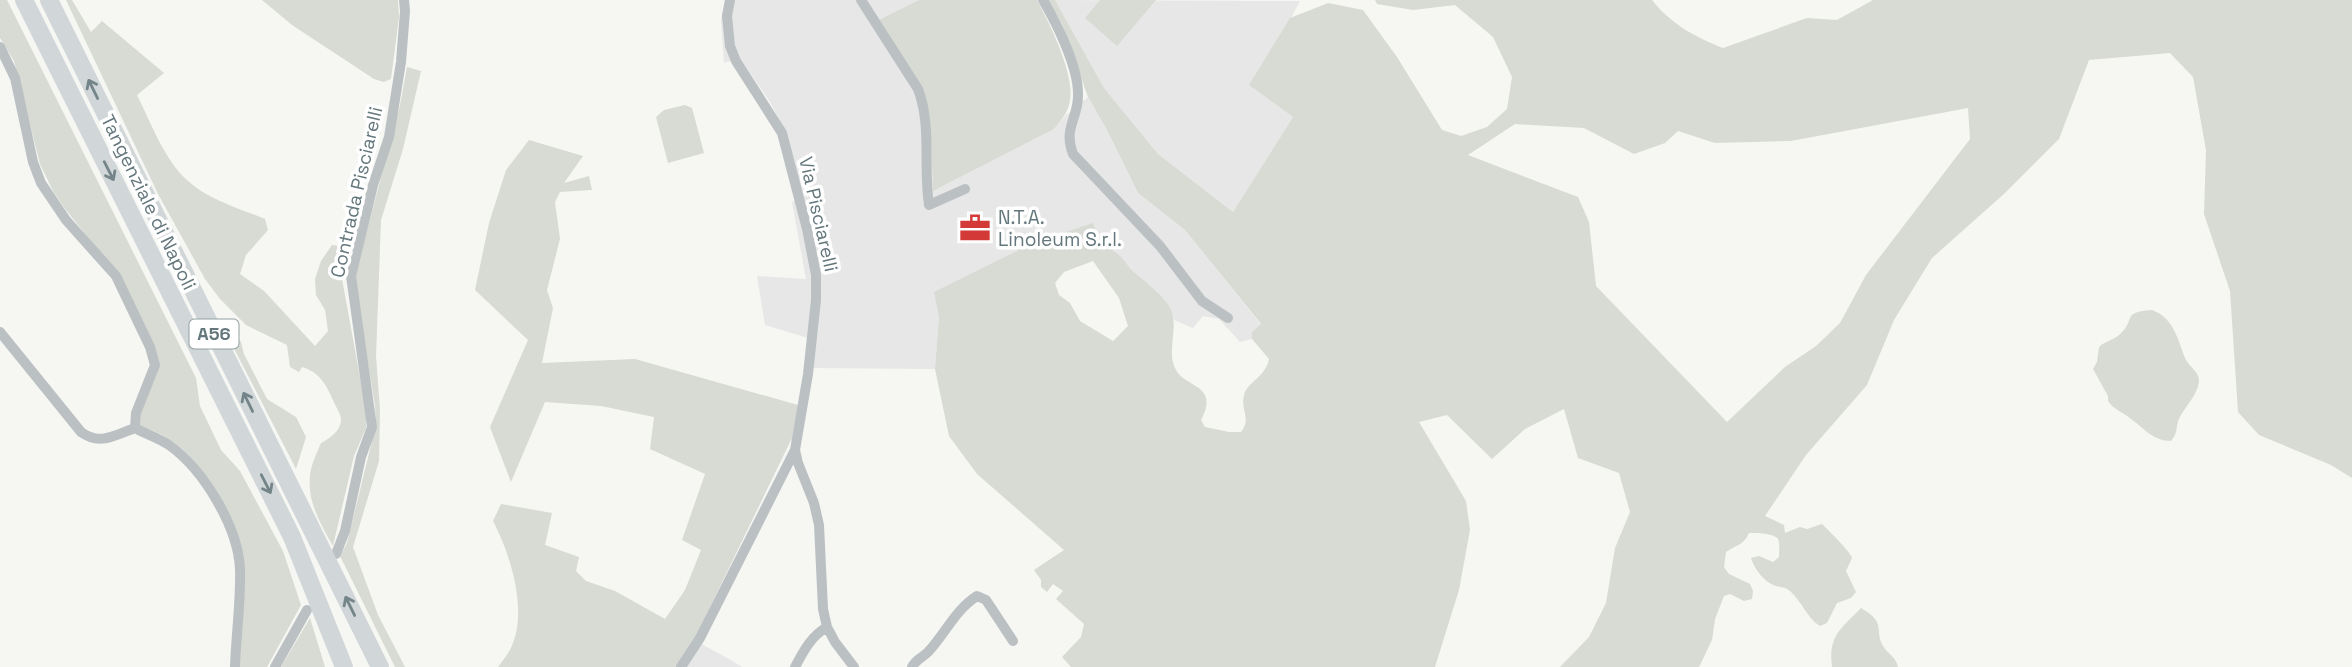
<svg xmlns="http://www.w3.org/2000/svg" width="2352" height="667" font-family="'Space Grotesk',sans-serif">
<rect width="100%" height="100%" fill="#f6f6f3"/>
<path fill="#e7e7e7" d="M725,0H919L879,21L921,85L930,117L933,191L1054,129L1066,115L1088,97L1107,130L1138,193L1185,230L1261,325L1252,332V339L1240,342L1219,319L1203,316L1193,328L1174,320L1169,306L1097,236L1093,224L939,316L935,369L804,368L808,338L765,325L757,276L806,279L792,202L803,199L785,130L770,102L740,58L724,63L721,20Z
M1055,0L1300,1L1253,88L1293,117L1233,212L1158,154L1104,88Z
M694,640L731,660L742,667H676Z"/>
<path fill="#d7dbd3" fill-rule="evenodd" d="M0,0H7L196,378L200,406L221,450L240,471L283,551L301,605L267,667H239C240,633 245,599 243,565C242,523 204,461 169,439C161,433 150,430 140,425L141,413L159,363L153,343L124,282L66,210L53,191L40,164L14,61L0,38Z
M66,0H72L91,32L102,21L164,73L137,95C150,121 165,161 187,180C208,200 239,208 265,219L268,230L246,255L240,274L264,291L315,346L328,331L325,310L316,295L315,279L321,261L332,245L349,247L342,279L366,410V428L354,456L333,546C321,525 307,501 310,476C311,464 317,453 321,443C330,438 342,430 341,418C340,413 336,407 334,402C326,385 321,373 302,367L299,372L290,367L287,345L246,325L220,299L205,279L158,194Z
M262,0H398L399,17L391,79L384,82L374,79L292,25Z
M919,0H1037C1049,22 1075,75 1070,100C1068,113 1062,119 1054,129L933,191L930,117L921,85L879,20Z
M1048,0H1055L1104,88L1158,154L1233,212L1293,117L1249,85L1290,18L1328,3L1363,10L1397,57L1442,130L1461,136L1487,127L1507,109L1512,77L1493,37L1455,5L1413,10L1377,4L1375,0H1652C1671,24 1695,37 1723,48L1807,18L1837,20L1873,0H2352V478L2331,465L2259,435L2238,412L2230,291L2204,214L2206,150L2193,77L2170,53L2089,60L2059,139L2005,193L1932,258L1894,320L1867,385L1806,455L1765,516L1784,525L1785,533L1800,527L1807,529L1822,524C1828,530 1850,551 1852,558L1846,571L1856,592L1851,598L1837,603L1827,623L1820,626C1807,618 1802,602 1791,592C1786,587 1782,588 1776,586C1764,582 1755,570 1751,558L1759,556L1773,562L1779,557C1779,553 1780,542 1778,539C1774,533 1756,533 1749,533C1744,545 1736,545 1726,552L1724,567L1729,574L1750,584L1753,591L1752,599L1744,601L1730,594L1724,596L1715,619L1712,640L1699,667H1560L1589,637L1606,603L1615,548L1630,512L1619,473L1578,458L1564,409L1525,429L1492,459L1447,415L1419,422L1466,501L1470,530L1459,590L1435,667H1071L1062,657L1081,637L1084,624L1056,599L1063,591L1053,584L1047,592L1041,587V580L1034,570L1064,550L977,474L949,436L935,369L939,316L934,292L1033,243L1093,223C1098,239 1107,246 1120,256C1125,261 1129,268 1134,272C1145,282 1161,294 1169,306C1181,326 1165,350 1176,370C1185,388 1220,384 1201,420L1205,427L1229,432H1241C1252,419 1240,409 1244,395C1247,382 1265,378 1269,359L1252,339V332L1261,324L1185,230L1138,193L1107,130L1088,97L1062,24ZM1968,108L1970,139L1866,275L1840,323L1816,346L1785,367L1727,422L1596,286L1589,222L1578,197L1468,155L1515,124L1584,128L1634,154L1665,143L1678,131L1715,143L1791,141ZM1093,261L1119,298L1128,326L1113,341L1080,321L1070,303L1059,295L1055,283L1064,272Z
M1100,0H1156L1117,46L1085,18Z
M407,67L421,71L403,149L381,220L376,356L380,410L379,461L353,547L378,615L405,667H395L340,556L347,543L376,425L375,405L355,286L356,272L400,105Z
M685,105L692,108L704,153L668,163L656,117L664,110Z
M529,140L583,156L564,183L589,176L592,190L560,192L555,202L560,239L547,290L553,308L542,363L635,359L798,405L792,438L694,640L676,667H498C503,660 510,652 513,643C527,608 510,553 493,521L501,504L552,513L545,545L579,557L576,571L586,581L615,591L665,619L685,590L701,550L682,540L705,474L650,449L654,417L601,406L545,402L511,482L490,427L528,340L475,290L489,223L506,170Z
M2152,310C2174,318 2178,340 2185,358C2189,367 2200,372 2199,382C2197,397 2183,408 2178,421C2176,430 2177,434 2171,441C2153,441 2144,428 2131,419C2123,412 2114,410 2108,401V396L2093,369L2097,362L2099,347C2105,341 2112,341 2119,335C2137,320 2120,312 2152,310Z
M226,328L241,342L244,354L267,399L296,417L306,437L296,469L224,329Z
M1861,608C1889,624 1872,631 1885,649C1891,656 1896,658 1898,667H1832C1828,635 1841,629 1861,608Z
M310,618L325,667H281Z"/>
<g fill="none" stroke-linecap="round" stroke-linejoin="round">
<path stroke="#bbc1c3" stroke-width="10" d="M730,0L727,16L730,46L736,61L782,133L807,229L816,275V300L808,374L795,450L798,463L814,503L819,525L823,609L827,627L835,642L854,667
M861,0L918,89C932,126 923,166 929,205L965,189
M1043,0C1057,24 1079,68 1078,96C1078,119 1063,128 1073,154L1160,246L1202,301L1228,318
M0,47L15,78L33,162L41,183L66,220L116,276L150,347L155,365L136,413L135,428C146,434 159,438 169,445C204,470 238,527 240,569C241,601 236,635 235,667
M0,332L81,432C100,446 115,435 135,428
M336,554L345,531L361,457L372,427L351,276L373,185L389,137L401,62L405,11L404,0
M275,667L307,610
M681,667L700,638L795,450
M795,667C803,652 811,636 827,627
M912,667C916,659 922,658 928,652C945,634 955,610 977,596L986,600L1013,641"/>
<path stroke="#d1d6d8" stroke-width="18" d="M24,0L292,537L344,667
M49,0L380,667"/>
</g>
<defs><path id="oneway-shaft" d="M-6 0H5M1.5-3L5.5 0L1.5 3" fill="none" stroke-width="1.6" stroke-linecap="round" stroke-linejoin="round" transform="scale(1.75)"/></defs>
<g stroke="#74858a">
<use href="#oneway-shaft" transform="translate(93 89) rotate(-116)"/>
<use href="#oneway-shaft" transform="translate(109 171) rotate(63)"/>
<use href="#oneway-shaft" transform="translate(248 402) rotate(-116)"/>
<use href="#oneway-shaft" transform="translate(266 484) rotate(63)"/>
<use href="#oneway-shaft" transform="translate(350 606) rotate(-116)"/>
</g>
<defs>
<symbol id="office-bare" viewBox="-9 -9 18 18"><path d="M-6-3h4V-5.5h4V-3h4V5H-6ZM-1-4.5V-3h2v-1.5ZM-6 0V1H6V0Z" fill="#d33936" stroke="#fff" stroke-width="2.5" paint-order="stroke"/></symbol>
</defs>
<g fill-rule="evenodd">
<use href="#office-bare" x="953" y="206" width="44" height="44"/>
</g>
<g text-anchor="middle" stroke-width="7" stroke-linejoin="round" paint-order="stroke">
<rect fill="#fff" stroke="#92a0a3" stroke-width="2" x="189.5" y="319.5" width="49" height="29" rx="5"/>
<g font-size="18" font-weight="bold" fill="#64777c">
<text x="214" y="340">A56</text>
</g>
<g font-size="19" fill="#64777c" stroke="#fff">
<text transform="translate(356 192) rotate(-77)" y="7">Contrada Pisciarelli</text>
<text transform="translate(149 202) rotate(64)" y="7">Tangenziale di Napoli</text>
<text transform="translate(819 214) rotate(77)" y="7">Via Pisciarelli</text>
</g>
<g font-size="19" fill="#64777c" stroke="#fff" text-anchor="start">
<text x="998" y="224">N.T.A.<tspan x="998" dy="22">Linoleum S.r.l.</tspan></text>
</g>
</g>
</svg>
